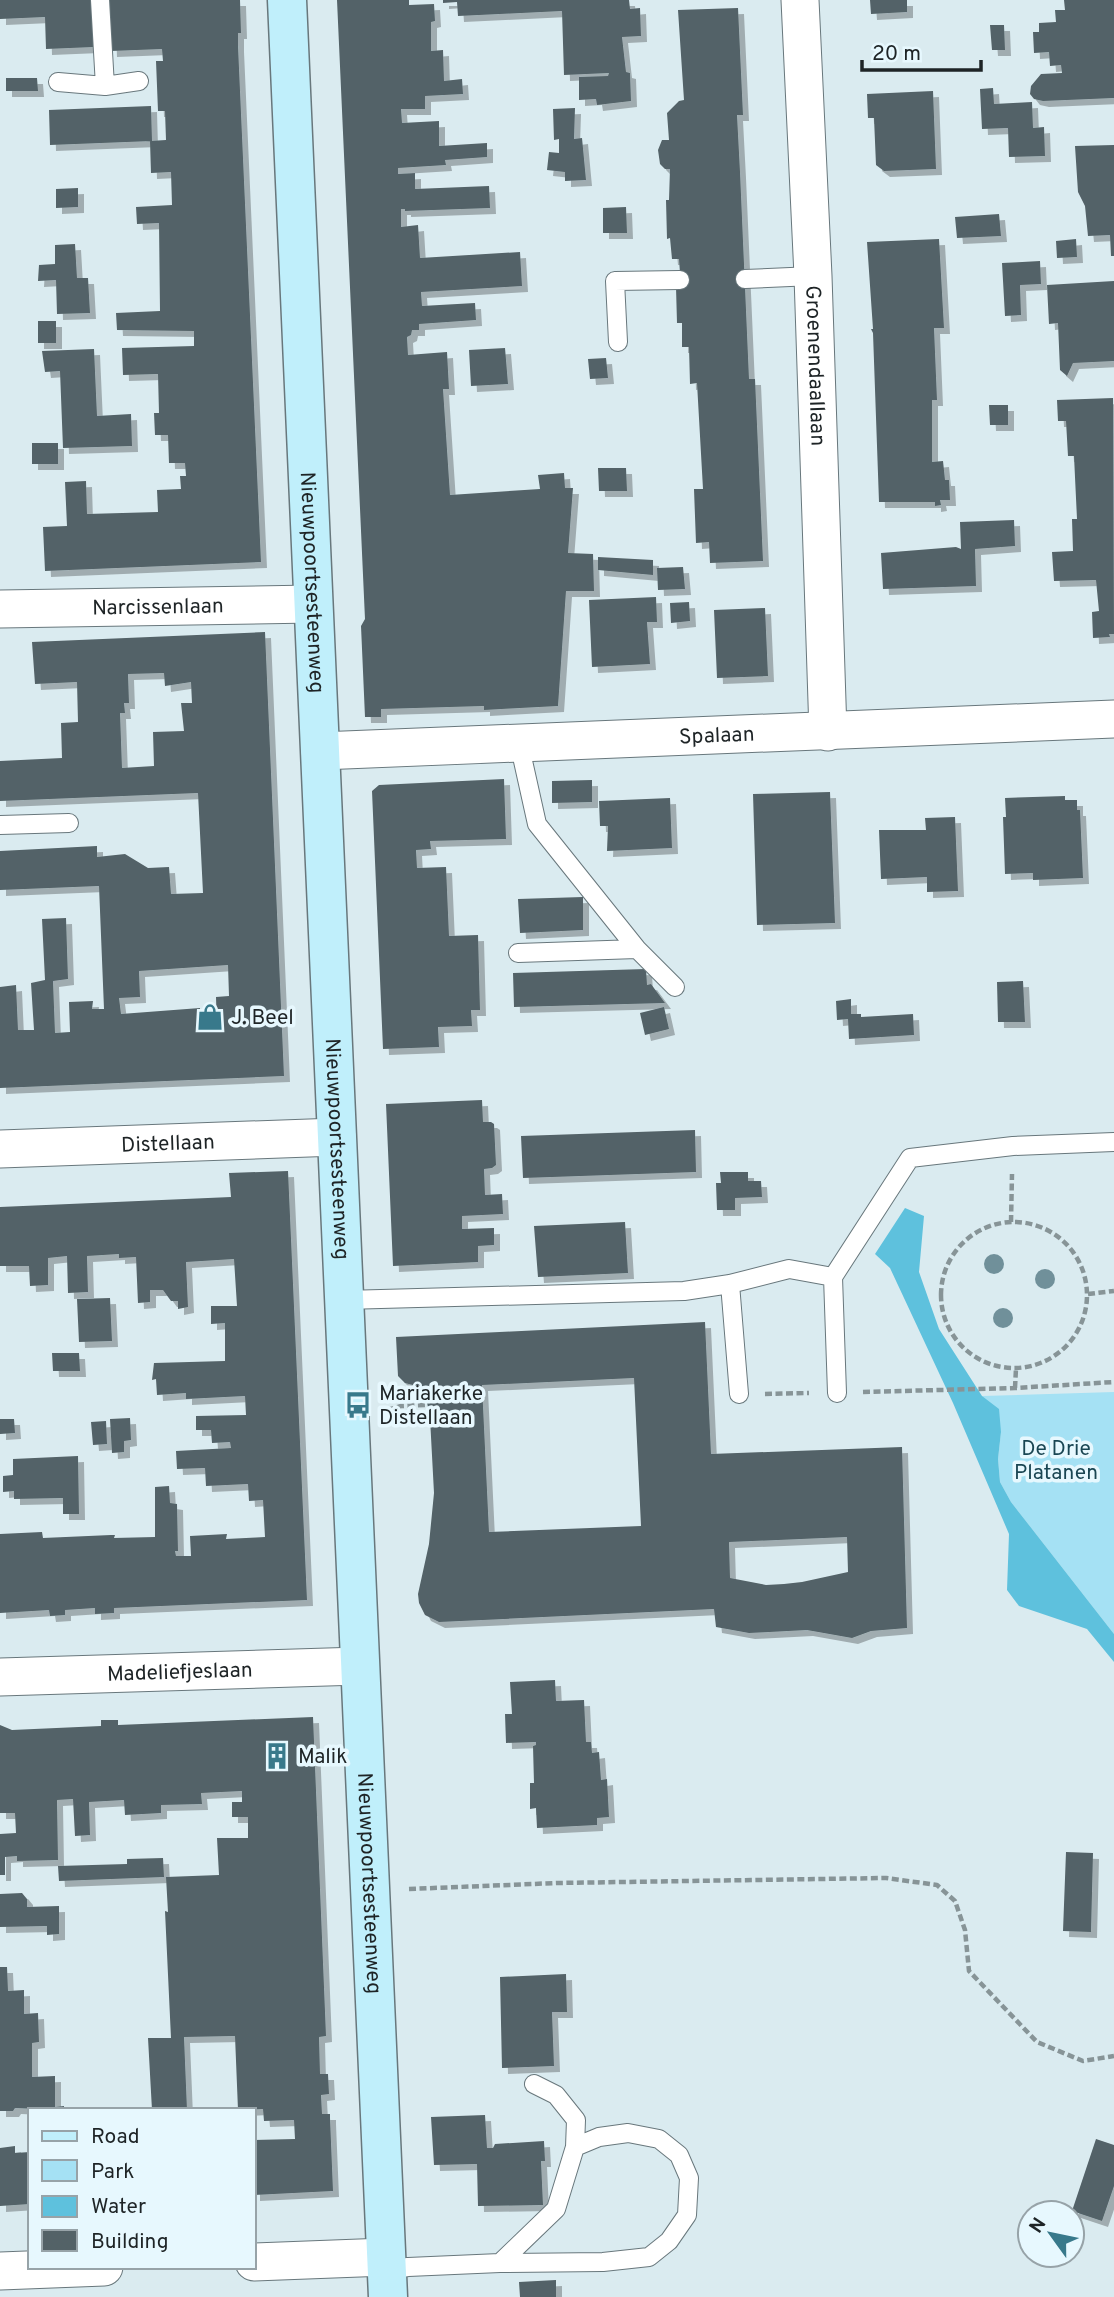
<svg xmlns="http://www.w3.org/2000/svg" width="1114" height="2297" font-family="Overpass,sans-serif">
<defs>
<filter id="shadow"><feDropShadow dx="6" dy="6" stdDeviation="0" flood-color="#0004"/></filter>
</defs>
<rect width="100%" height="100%" fill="#daebf0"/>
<path fill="#a5e1f4" d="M1114,1392V1634L1011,1502L1000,1482L998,1459L1001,1432L982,1396Z"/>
<path fill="#5ec1dd" d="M905,1208L924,1216L919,1272L939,1329L982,1396L999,1409L1001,1432L998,1459L1000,1482L1011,1502L1114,1634V1662L1087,1629L1019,1606L1007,1590L1009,1534L953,1403L890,1268L875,1254Z"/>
<path fill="#536267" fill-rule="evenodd" filter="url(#shadow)" d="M0,0H93L94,47L46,49L45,17L0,19Z
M109,0H240L241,33H238V46L261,562L45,571L43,527L67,526L65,482L86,481L87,514L158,512L157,490L181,489L180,476H186L185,463H169L168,435H155L154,413H159L158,374L123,375L122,348L194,346V331L117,330L116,313L160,311L159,223L137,224L136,207L172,205L171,172L151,173L150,141L166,140L165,111H158L156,61H163L162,49L111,51Z
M337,0H409V5L434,4L435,21L431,22V51L443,50L444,81L462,79L463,94L425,96V109H401L402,123L439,121V146L487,143V157L445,160L446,165L398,168V174L415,173V189L489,186L490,208L405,211V209H401V227L418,225L420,258L520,252L522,286L421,292L422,306L475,303L476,320L419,324V330H412L411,335L407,337L408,355L447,352L449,389H443L450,495L540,489L538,475L564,473L565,488H573L568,553L593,554L594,591H566L558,706L484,710V706L381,709V717H365L361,626L365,619Z
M443,0H629L630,9L640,8L641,36L622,37L626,72L630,73L631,101L597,105L596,99L579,100V77L608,76L609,73L564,75L562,11L458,16L457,2L443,3Z
M870,0H907V12L871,14Z
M1064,0H1114V98L1043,101L1034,99L1030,94L1031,86L1041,74L1062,73L1061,65L1050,66L1049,52L1034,53L1033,32H1039V23L1056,22L1055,10H1065Z
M738,8L743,115H737L740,172L749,379H755L763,561L710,563L709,542L696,543L694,489H703L697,383L690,384L689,347H682V323H677L676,287H681L679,259H672L670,238L667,239L666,200H669L670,169H665L660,164L658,150L662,140H669L667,113L679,101L684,100L678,10Z
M990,25H1004L1005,50H992Z
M6,78H37L38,91H6Z
M993,88L994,104L1032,102L1033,128L1044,127L1045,156L1009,157L1008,128L982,129L980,89Z
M933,91L936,169L884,171L876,165L874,118H868L867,94Z
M151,106L152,141L50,145L49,110Z
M575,108L574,139L582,138L586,180L565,181V172L547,170L549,152L559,153V139L554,140L553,109Z
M1114,145V256H1111L1110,235L1088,236L1085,206L1078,192L1075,146Z
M78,188V207L56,208V189Z
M626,207L627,233H603V208Z
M999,214L1001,236L957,238L955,217Z
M939,239L944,328H934L937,400H932V462L943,461L945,480H949L950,500H940L941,505L935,506V502H879L873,333L871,329H873L867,242Z
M1076,239L1077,257L1057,258L1056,241Z
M75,244L77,278H88L90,313L57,314L56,280L38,281L39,265L55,264V245Z
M1040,261L1041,284L1020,285L1021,315L1005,316L1002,263Z
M1114,281V361L1073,363L1067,376L1060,370L1058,323L1049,324L1047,285Z
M38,321H56V343H38Z
M505,348L508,384L471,386L469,350Z
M94,349L97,416L131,414L132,446L63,448L60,371L45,372L42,351Z
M606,358L608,378L590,379L588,359Z
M1113,398L1114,634H1109L1110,637L1093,638L1092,612L1099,611L1096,580L1054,581L1052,552L1073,551L1072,519H1077L1074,456H1068L1066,421H1058L1057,400Z
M989,405H1008V425H990Z
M32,443H58V464H32Z
M598,468H626L627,491H599Z
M1014,520L1015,546L975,549L976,586L883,589L881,553L956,547L961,549L960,522Z
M598,557L653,560V575L598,570Z
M683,567L685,589L658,590L657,568Z
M656,597L657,622H647L650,664L592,667L589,600Z
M689,602L690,621L671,623L670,603Z
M765,608L768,676L717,678L714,610Z
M265,632L284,1076L0,1088V987L16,985L18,1030H34L31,983L45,980L42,919L66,918L68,979L53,981L55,1033L70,1032L69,1002L93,1001L92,1009H104L99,886L0,890V851L97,846V857L125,854L148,868L169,867L171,894L203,893L198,793L0,801V761L62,758L61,723L78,722L77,682L35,684L32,642ZM164,673L165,686L191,682L192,703H181L184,731L153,732L154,766L122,768L120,713H125L124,703H129L128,674ZM228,965L229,996L216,997L217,1028H201L200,1008L121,1014L119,998L140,997L139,971Z
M504,779L506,839L430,841L431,849L416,850L417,868L446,867L449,936L478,935L480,1010H471L472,1026L438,1027L439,1047L383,1049L372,791L379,785Z
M592,780V802L552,803V781Z
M830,792L835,923L757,925L753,794Z
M1065,796V800H1077V810H1080L1083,878L1033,880V873L1005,874L1003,817H1006L1005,798Z
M670,798L672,848L607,851L608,826H600L599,801Z
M955,817L958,891L927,892V877L881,879L879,830H926L925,818Z
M583,897V930L520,933L518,899Z
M646,969L647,985L651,984L665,1003L514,1007L513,973Z
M1023,981L1025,1022H998L997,982Z
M851,999V1014H861V1017L913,1014L914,1035L849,1039L848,1019L837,1020L836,1001Z
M664,1007L669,1029L645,1035L640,1013Z
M482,1100L483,1122H491L494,1124L496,1165L492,1168L484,1169L485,1195L502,1194L503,1214L462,1216V1229L494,1228V1245L478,1246V1262L393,1266L386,1104Z
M695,1130L696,1172L523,1178L521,1136Z
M288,1171L307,1600L114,1608V1613L95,1614V1608L65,1610V1615L50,1616L49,1610L0,1613V1534L42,1532L43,1538L111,1535H115L114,1538L155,1537V1487L169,1486L170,1503L177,1504L178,1551H175L176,1556H191L190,1536L227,1534L226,1539L265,1537L263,1500L249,1501L248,1484L206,1486L205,1468L177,1469L176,1451L231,1448L230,1442L212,1443L211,1430H196V1416L246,1415L245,1396L186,1399V1393L157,1395L156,1379L152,1380L154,1363L225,1361V1323L211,1324V1306H237L234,1259L186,1262L188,1307L178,1309V1301H171L163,1290H150V1302L138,1303L136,1257L119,1258V1254L87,1256L88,1292L68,1293L67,1256L48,1258V1285L30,1286L29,1266H0V1207L231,1197L229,1173Z
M720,1172H748V1181H761L762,1197L735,1198V1210H717L716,1183H721Z
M625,1222L628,1273L538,1277L534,1226Z
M110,1298L112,1341L79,1342L77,1299Z
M705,1322L711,1454L902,1447L907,1628L871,1631L852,1638L807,1630L749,1633L716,1627L714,1609L439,1622L425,1615L419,1603L418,1594L429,1544L434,1493L430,1418L426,1397L423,1390L417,1386L405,1383L398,1376L396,1337ZM634,1378L641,1526L489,1532L482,1385ZM847,1537L848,1572L802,1582L784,1584L766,1585L730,1578L729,1542Z
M52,1353H79L80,1371H53Z
M130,1418L131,1440L124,1441V1452L112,1453L110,1419Z
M0,1419H14L15,1433L0,1434Z
M106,1421L107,1444L93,1445L91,1422Z
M78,1456L79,1514H63V1498L14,1499V1491L3,1492V1476L13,1475V1459Z
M555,1680L556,1701L584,1700L586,1742H591L592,1753L599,1752L601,1780L607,1779L609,1817L597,1818V1825L537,1828L536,1808L530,1809V1783H534L533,1746L536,1745V1742L506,1743L505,1714H512L510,1682Z
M313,1717L326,2036L319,2037L320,2074H328L329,2094L321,2095L322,2114H330V2118L333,2191L254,2195V2140L295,2139L294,2120L264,2121L263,2109L238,2110L235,2036L184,2037L187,2110H152L148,2038H171L165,1911L168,1912L166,1877L219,1875L217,1838H248V1817H232V1802H242V1791L201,1793L202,1804L161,1805V1813L125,1815L124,1800L89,1802L90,1835L75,1836L73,1799L57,1800L58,1860L17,1861V1856L5,1857V1875H0V1834L16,1833L15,1813H0V1725L12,1730L101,1726V1720H118V1725Z
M1066,1852L1093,1853L1091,1932L1063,1931Z
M163,1858L164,1877L59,1881L58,1866L127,1864V1859Z
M22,1893L27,1899V1907L59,1906V1934L47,1935V1926L0,1927V1894Z
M0,1967H7L8,1991L24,1990V2014L38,2013L39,2042L32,2043V2077L55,2076V2107L64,2106V2110L15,2108L13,2111H0Z
M566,1974L567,2012H552L554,2066L502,2068L500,1977Z
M485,2115L487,2148H493L495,2144L544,2141L545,2161H541L543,2205L478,2206L477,2164L434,2165L431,2117Z
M1096,2139L1114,2145V2186L1102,2221L1072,2211Z
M15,2146V2153L30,2152V2204L0,2206V2148Z
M556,2280V2297H520L519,2282Z"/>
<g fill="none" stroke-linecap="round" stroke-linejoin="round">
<defs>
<path id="lane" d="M100,0L105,86
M58,82L105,86L139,81
M745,279L813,276
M618,342L615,281L680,280
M519,743L537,824L637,949L675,987
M0,825L69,823
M518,953L637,949
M833,1277L910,1158L1013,1146L1114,1142
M730,1284L739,1394
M344,1300L684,1291L730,1284L789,1269L833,1277L837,1393
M500,2263L556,2209L575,2147L576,2120L556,2095L534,2084
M387,2270L408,2267L500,2263L603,2262L649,2257L669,2241L687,2215L689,2178L679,2155L659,2139L628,2133L599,2137L575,2147"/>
<g id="street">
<path id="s1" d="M800,0L813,276L828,732"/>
<path id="s2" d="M0,609L313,604"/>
<path id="s3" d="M320,751L1114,719"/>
<path id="s4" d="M0,1149L337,1137"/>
<path id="s5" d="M0,1677L360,1666"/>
<path d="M254,2262L386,2257"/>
<path d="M0,2271L104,2267"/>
</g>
<g id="secondary">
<path id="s6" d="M287,0L388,2297"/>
</g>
</defs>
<use href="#lane" stroke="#68777c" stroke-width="20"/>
<use href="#street" stroke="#68777c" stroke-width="39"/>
<use href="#secondary" stroke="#68777c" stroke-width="41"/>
<path stroke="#879497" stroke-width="4.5" stroke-dasharray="7 3.5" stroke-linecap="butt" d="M1011,1222L1012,1174
M941 1295a73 73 0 1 1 146 0a73 73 0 1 1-146 0Z
M1088,1294L1114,1291
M1015,1388L1016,1368
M863,1392L1015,1388L1114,1382
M765,1394L809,1393
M387,1410L401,1406L428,1405
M409,1889L557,1883L886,1878L937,1885L955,1901L965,1930L969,1971L1037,2042L1083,2061L1114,2056"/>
<use href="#lane" stroke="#fff" stroke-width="18"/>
<use href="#street" stroke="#fff" stroke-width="37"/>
<use href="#secondary" stroke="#c0effb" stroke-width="38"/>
</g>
<g fill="#70909a">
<circle cx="994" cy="1264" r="10"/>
<circle cx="1045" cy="1279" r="10"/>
<circle cx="1003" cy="1318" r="10"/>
</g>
<defs>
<symbol id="shop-bare" viewBox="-9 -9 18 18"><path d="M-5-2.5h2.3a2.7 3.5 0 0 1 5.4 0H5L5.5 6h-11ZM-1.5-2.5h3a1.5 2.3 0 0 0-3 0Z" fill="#38798b" stroke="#e7f8fe" stroke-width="2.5" paint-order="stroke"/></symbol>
<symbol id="bus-bare" viewBox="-9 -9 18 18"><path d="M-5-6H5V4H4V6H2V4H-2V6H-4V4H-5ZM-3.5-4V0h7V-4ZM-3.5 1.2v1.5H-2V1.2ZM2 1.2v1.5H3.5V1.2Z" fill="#38798b" stroke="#e7f8fe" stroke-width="2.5" paint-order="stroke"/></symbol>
<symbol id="building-bare" viewBox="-9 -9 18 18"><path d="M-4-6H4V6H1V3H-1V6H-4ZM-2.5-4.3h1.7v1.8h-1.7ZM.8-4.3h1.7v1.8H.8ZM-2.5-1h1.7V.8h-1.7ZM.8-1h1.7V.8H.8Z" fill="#38798b" stroke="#e7f8fe" stroke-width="2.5" paint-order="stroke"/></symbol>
</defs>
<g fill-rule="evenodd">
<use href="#shop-bare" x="191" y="998" width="38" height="38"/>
<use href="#bus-bare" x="339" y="1386" width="38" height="38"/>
<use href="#building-bare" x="258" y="1737" width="38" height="38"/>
</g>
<g text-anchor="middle" stroke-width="7" stroke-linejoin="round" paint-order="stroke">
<g font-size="21" fill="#1e2426" stroke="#e7f8fe">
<text dy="7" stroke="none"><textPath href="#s1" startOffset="366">Groenendaallaan</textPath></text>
<text dy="7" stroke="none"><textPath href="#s6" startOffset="583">Nieuwpoortsesteenweg</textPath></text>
<text dy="7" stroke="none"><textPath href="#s2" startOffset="158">Narcissenlaan</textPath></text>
<text dy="7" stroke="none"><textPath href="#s3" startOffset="397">Spalaan</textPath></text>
<text dy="7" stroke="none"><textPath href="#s4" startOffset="168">Distellaan</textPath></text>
<text dy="7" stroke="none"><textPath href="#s6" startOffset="1150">Nieuwpoortsesteenweg</textPath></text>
<text dy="7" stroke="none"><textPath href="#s5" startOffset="180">Madeliefjeslaan</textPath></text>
<text dy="7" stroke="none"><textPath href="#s6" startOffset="1885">Nieuwpoortsesteenweg</textPath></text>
</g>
<g font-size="21" fill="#1e2426" stroke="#e7f8fe" text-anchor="start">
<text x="231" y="1024">J. Beel</text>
<text x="379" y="1400">Mariakerke<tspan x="379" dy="24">Distellaan</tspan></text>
<text x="298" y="1763">Malik</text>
</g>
<g font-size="21" fill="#1a4653" stroke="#e7f8fe">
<text x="1056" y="1455">De Drie<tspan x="1056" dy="24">Platanen</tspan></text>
</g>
</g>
<rect x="28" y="2108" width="228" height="161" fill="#e7f8fe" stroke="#97a3a8" stroke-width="2"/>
<rect x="42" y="2131" width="35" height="10" fill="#c0effb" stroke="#97a3a8" stroke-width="2"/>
<text x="91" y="2143" font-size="21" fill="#1e2426">Road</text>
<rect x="42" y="2160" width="35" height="21" fill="#a5e1f4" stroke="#97a3a8" stroke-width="2"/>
<text x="91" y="2178" font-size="21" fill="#1e2426">Park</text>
<rect x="42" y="2196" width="35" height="21" fill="#5ec1dd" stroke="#97a3a8" stroke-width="2"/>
<text x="91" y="2213" font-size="21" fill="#1e2426">Water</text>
<rect x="42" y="2230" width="35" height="21" fill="#536267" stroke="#97a3a8" stroke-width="2"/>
<text x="91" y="2248" font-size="21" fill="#1e2426">Building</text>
<g transform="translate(1051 2234) rotate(303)"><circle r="33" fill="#e7f8fe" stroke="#97a3a8" stroke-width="2"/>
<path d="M0-5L12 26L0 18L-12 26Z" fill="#38798b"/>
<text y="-10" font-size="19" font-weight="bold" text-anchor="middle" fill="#1e2426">N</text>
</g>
<path d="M862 60v10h119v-10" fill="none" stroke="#1e2426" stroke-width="3.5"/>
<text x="872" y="60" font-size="21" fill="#1e2426" stroke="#e7f8fe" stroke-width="5" paint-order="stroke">20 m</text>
</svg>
